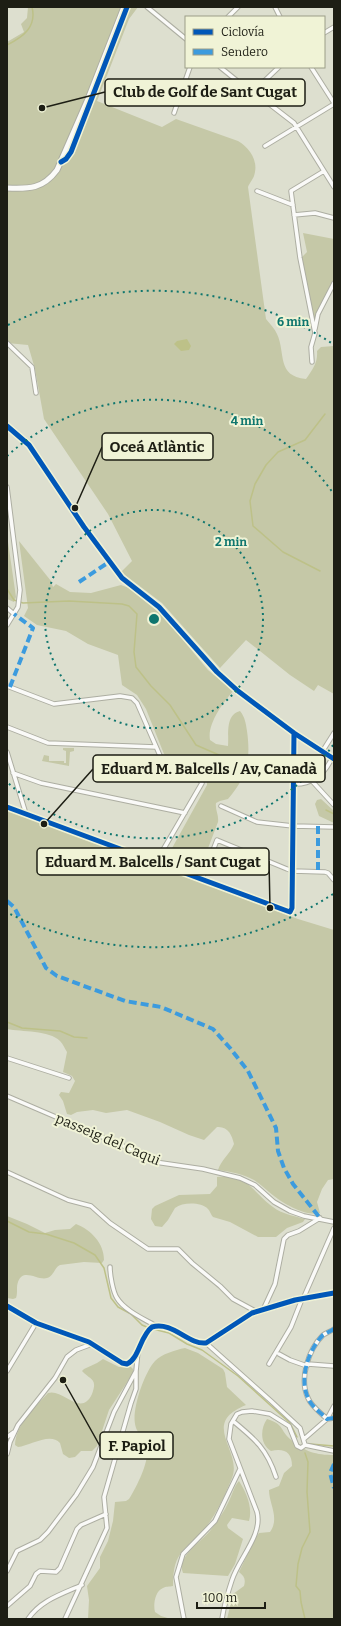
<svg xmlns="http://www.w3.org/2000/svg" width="341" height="1626" font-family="Bitter,serif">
<rect width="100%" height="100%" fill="#dddfcf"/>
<path fill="#c5c8a7" d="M28,7H138L129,19L97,101L162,127L176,119L238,141C250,148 259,161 254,176C253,179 249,184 248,187L266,319C270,324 275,329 277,334C286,353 276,376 306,379C313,369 318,362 317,351L321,347L334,346V694L318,685L314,691L290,675L246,640L220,668L162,603L121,572L132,561L108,514L44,419L35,369L28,345L7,343V42L24,32L21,24L27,18Z
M303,233L334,239V283L318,314L315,333L302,257L307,252Z
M7,535L16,597L14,602L7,599Z
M19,541L51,581L53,587L56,584L70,592L91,593L121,585L129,588L163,616L208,670L233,691C223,703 207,724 210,740L216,744L228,746C229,734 225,715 240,711C245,717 246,724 247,731C251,760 247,777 228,799L220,801L216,803C215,810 219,815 218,822L199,872L166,859L207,785V781L205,774L201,771H188L180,768L164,754L146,709L137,695L122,685L118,655L88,644L66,631L37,625L24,616L28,608Z
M63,748H74V751L70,752L69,766L42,761L44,755L49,756V761H64V763H66V751L63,750Z
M321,799L334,811V823L319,816L315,804L317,800Z
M7,810L298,919L334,930V1179L328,1180L322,1189L317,1202L320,1213C307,1217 284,1204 274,1196C267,1191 262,1185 254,1180C243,1174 232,1172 218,1170C221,1160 230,1154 234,1144C232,1135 228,1126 217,1127L204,1140L189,1135L160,1122L127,1110L106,1113L93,1110L77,1112L71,1115L67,1114L63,1101L59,1095L61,1092L69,1093L75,1081L72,1076L63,1072L67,1052C65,1049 63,1044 60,1041C49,1030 22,1032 7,1029Z
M217,1177C250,1175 251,1191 273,1207C282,1214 294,1216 305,1219L303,1222L287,1228L276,1237H258L230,1222L213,1217C211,1215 210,1211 208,1209C201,1202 183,1202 175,1208L168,1220L162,1227L155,1226L151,1219L152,1209L155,1206L179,1195L210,1194L217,1186Z
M7,1216L27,1224L45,1233L55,1230L70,1229L76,1224C91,1230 104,1243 104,1260L102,1263L84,1262L60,1265C54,1268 54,1276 47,1278C38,1281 23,1267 18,1282C16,1287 18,1292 16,1298L13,1299L7,1298Z
M185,1348L198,1353L223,1369L225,1373L227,1387L246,1405C199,1424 243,1450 232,1478C225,1495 217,1513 206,1527C186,1551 173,1549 173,1586C169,1587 166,1586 163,1588C155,1591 153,1605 155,1612L161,1616L171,1619H88L89,1600L87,1586L100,1568V1557L108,1541L113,1521L115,1502L126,1501L129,1499C135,1490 147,1466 147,1454C148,1438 137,1436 135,1424C132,1409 144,1373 155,1361C162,1354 175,1350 185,1348Z
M103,1359L119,1367L130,1366L133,1369V1373L109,1410L97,1446L92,1451H81L75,1457L69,1458L63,1454L60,1443C50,1432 30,1446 18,1447L15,1445C16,1424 35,1407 48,1393C63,1388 81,1418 92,1394C98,1378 90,1380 82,1371L84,1369L97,1363Z
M267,1419C284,1424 280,1430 290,1439C305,1452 316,1455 334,1455V1619H227L233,1594L244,1586C246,1579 244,1576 239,1572L255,1539L259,1533L270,1532C280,1518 269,1504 269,1490L279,1486L284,1473L292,1466C292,1452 284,1448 271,1451C260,1444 260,1429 267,1419Z
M239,1481C246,1492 253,1507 249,1521L232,1518L227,1525L228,1528L243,1539L235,1564L228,1576L183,1573C176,1557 201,1542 210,1531C216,1523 224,1512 228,1503C232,1496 234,1486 239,1481Z"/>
<path fill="#bdc188" d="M187,339L191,346L189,350L181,351L174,344L177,341Z"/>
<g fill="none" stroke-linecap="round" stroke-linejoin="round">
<path stroke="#bdc188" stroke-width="1.5" d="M7,45C23,37 37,27 32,7
M320,571L283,552L253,526L250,501L255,484L266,465L278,452L305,440L325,414
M7,589L14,600L23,603L69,601L122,604L129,606L137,614L134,652L136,667L151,686L170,705L196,745L219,755L227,761L233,774
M326,810L334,814
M7,1022L22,1028L60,1031L74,1037L87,1038
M7,1221L29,1232L46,1234L74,1243L95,1255L104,1268L111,1298L118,1307L131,1314L142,1325L149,1328
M153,1329L169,1333L187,1344L202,1350L238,1376L290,1423L297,1437
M310,1444L334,1446
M305,1453L308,1462L307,1492L310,1532L302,1548L298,1564L296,1586L300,1591L301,1602L305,1619"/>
<defs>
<path id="street" d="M147,7L186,39
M275,7L280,17
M228,17L238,7
M324,33L334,27
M220,67L246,88
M311,67L334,103
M244 93a8 8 0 1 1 16 0a8 8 0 1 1-16 0Z
M147,87L179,99
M257,88L279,67
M259,96L294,123L334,187
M174,113L190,67
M265,146L334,104
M257,191L293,205
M294,215L315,213L334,218
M315,329L318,314L334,283
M7,343L32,367L36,393
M312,362L311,347L315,333L300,258L291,191L324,171
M7,426L29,445L84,527L122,578L159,607L217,672L238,691L294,733L334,759
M7,487L20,590L18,607L7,625
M7,608L14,614
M7,686L54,704L120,696L132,698L137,703L165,767L172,774L198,778L202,783L156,862
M7,727L48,743L156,747
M7,752L26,814
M322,752L334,733
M13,773L41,783L185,813
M312,781L334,805
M293,784C312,785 324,775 332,758
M221,806L257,822L293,826L334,827
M7,807L290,912L292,908L294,733
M202,879L217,840L287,869L293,871L325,872L328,873L334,880
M7,1058L69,1078
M7,1096L128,1148L155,1162L203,1169L240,1178L255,1185L274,1202L290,1211L304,1216L334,1222
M7,1172L68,1200L91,1206L110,1223L148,1249H178L192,1263L220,1286L233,1299L257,1312
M110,1267C110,1275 113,1292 117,1298C124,1310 144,1319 156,1326
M303,1299L334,1228
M263,1310L275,1284L284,1239L288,1235L299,1231L320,1218
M334,1329C331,1331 326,1333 323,1335C308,1350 299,1379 308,1398C311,1406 321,1413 327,1419L334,1418
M206,1343L271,1401L300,1428L305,1445L334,1451
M279,1354L290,1360L307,1366
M269,1364L291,1327L302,1299
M308,1364L334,1366
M7,1371L36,1323
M233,1421C255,1439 267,1449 276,1477
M7,1437L14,1432
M304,1439L327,1419L334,1406
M7,1454L10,1442L18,1425L55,1378L67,1357L76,1350L92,1344
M7,1571L17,1551L40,1540L48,1532L76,1495L93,1467L114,1412L136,1371L138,1351
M7,1606L30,1586L36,1574L40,1571L56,1572L60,1568L77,1529L81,1525L106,1514
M28,1619C41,1600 62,1594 82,1585
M65,1619L107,1528L104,1497L131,1403L136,1389V1371
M184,1619L176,1577L183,1554L215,1521L240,1469
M222,1619C224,1606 228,1592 232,1580C239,1558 263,1535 257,1512L229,1439L231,1424L237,1414L242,1412L252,1411L270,1414L289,1426L297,1446L301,1448L305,1445"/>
<path id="secondary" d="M7,188C29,189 43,189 57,170L88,99L124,7
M7,1306L36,1323L89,1342L122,1363L127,1364C139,1359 140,1336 152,1327C173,1321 188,1345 206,1343L252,1313L295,1300L334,1293"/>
</defs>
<use href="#street" stroke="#adaea2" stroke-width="5.5"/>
<use href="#secondary" stroke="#adaea2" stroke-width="7"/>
<use href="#street" stroke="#fafaf8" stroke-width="3.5"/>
<use href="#secondary" stroke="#fafaf8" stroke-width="5"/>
<path stroke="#3c9bde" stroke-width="4" stroke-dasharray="8 4" stroke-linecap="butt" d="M79,582L109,562
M10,687L33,628L14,614
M318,826V871
M7,901L14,907L46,968L57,976L125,1001L161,1007L213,1029L230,1048L248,1071L276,1128L278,1151L284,1168L293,1184L320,1218
M334,1329C331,1331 326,1333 323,1335C308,1350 299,1379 308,1398C311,1406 321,1413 327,1419L334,1418
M334,1464L330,1473L334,1488"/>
<defs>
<path id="cycleway" d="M61,162L66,159L71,152L127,7
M7,426L29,445L84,527L122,578L159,607L217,672L238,691L294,733L334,759
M7,807L290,912L292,908L294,733
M7,1306L36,1323L89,1342L122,1363L127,1364C139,1359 140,1336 152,1327C173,1321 188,1345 206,1343L252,1313L295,1300L334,1293"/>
</defs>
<use href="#cycleway" stroke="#f0f3d6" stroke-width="8"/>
<use href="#cycleway" stroke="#0057b8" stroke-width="5"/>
</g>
<g fill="none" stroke="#0f766e" stroke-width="2" stroke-dasharray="2 4">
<circle cx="154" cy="619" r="109"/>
<path d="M333 745A219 219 0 0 1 7 782M7 456A219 219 0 0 1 333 493"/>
<path d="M333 894A328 328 0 0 1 8 913M8 325A328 328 0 0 1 333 344"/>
</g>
<g text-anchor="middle" stroke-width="4" stroke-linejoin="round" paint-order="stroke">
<g font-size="14" fill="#1d1e14" stroke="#f0f3d6">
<text transform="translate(108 1139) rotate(23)" y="5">passeig del Caqui</text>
</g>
</g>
<circle cx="154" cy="619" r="6" fill="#0f766e" stroke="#f0f3d6" stroke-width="2"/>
<g font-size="12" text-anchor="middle" font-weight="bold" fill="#0f766e" stroke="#f0f3d6" stroke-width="4" stroke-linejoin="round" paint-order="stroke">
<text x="293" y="326">6 min</text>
<text x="247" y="425">4 min</text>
<text x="231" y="546">2 min</text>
</g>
<path fill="none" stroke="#1d1e14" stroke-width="1.5" d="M42 108L105 92M75 508L102 447M44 824L93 769M270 908L269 861M63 1380L100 1446"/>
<g fill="#1d1e14" stroke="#f0f3d6" stroke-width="1.5">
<circle cx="42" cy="108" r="4"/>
<circle cx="75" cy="508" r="4"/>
<circle cx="44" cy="824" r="4"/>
<circle cx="270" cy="908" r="4"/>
<circle cx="63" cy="1380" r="4"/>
</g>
<g fill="#f0f3d6" stroke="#1d1e14" stroke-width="1.5">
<rect x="105" y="79" width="200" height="27" rx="4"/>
<rect x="102" y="433" width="111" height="27" rx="4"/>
<rect x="93" y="755" width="232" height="27" rx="4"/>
<rect x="37" y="848" width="232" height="27" rx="4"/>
<rect x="100" y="1432" width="73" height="27" rx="4"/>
</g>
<g font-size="15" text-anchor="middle" font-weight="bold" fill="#1d1e14">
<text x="205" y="97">Club de Golf de Sant Cugat</text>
<text x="157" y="452">Oceá Atlàntic</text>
<text x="209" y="774">Eduard M. Balcells / Av, Canadà</text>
<text x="153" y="867">Eduard M. Balcells / Sant Cugat</text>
<text x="137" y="1451">F. Papiol</text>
</g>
<rect width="341" height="1626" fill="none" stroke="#1d1e14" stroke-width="16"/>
<rect x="185" y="16" width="140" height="52" fill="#f0f3d6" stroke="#9c9e88"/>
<rect x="193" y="29" width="20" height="6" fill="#0057b8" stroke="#9c9e88"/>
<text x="221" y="36" font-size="12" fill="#1d1e14">Ciclovía</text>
<rect x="193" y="49" width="20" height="6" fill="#3c9bde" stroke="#9c9e88"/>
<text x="221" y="56" font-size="12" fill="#1d1e14">Sendero</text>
<path d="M197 1602v6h68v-6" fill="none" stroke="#1d1e14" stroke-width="2"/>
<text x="203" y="1602" font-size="12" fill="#1d1e14" stroke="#f0f3d6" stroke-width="3" paint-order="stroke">100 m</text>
</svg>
